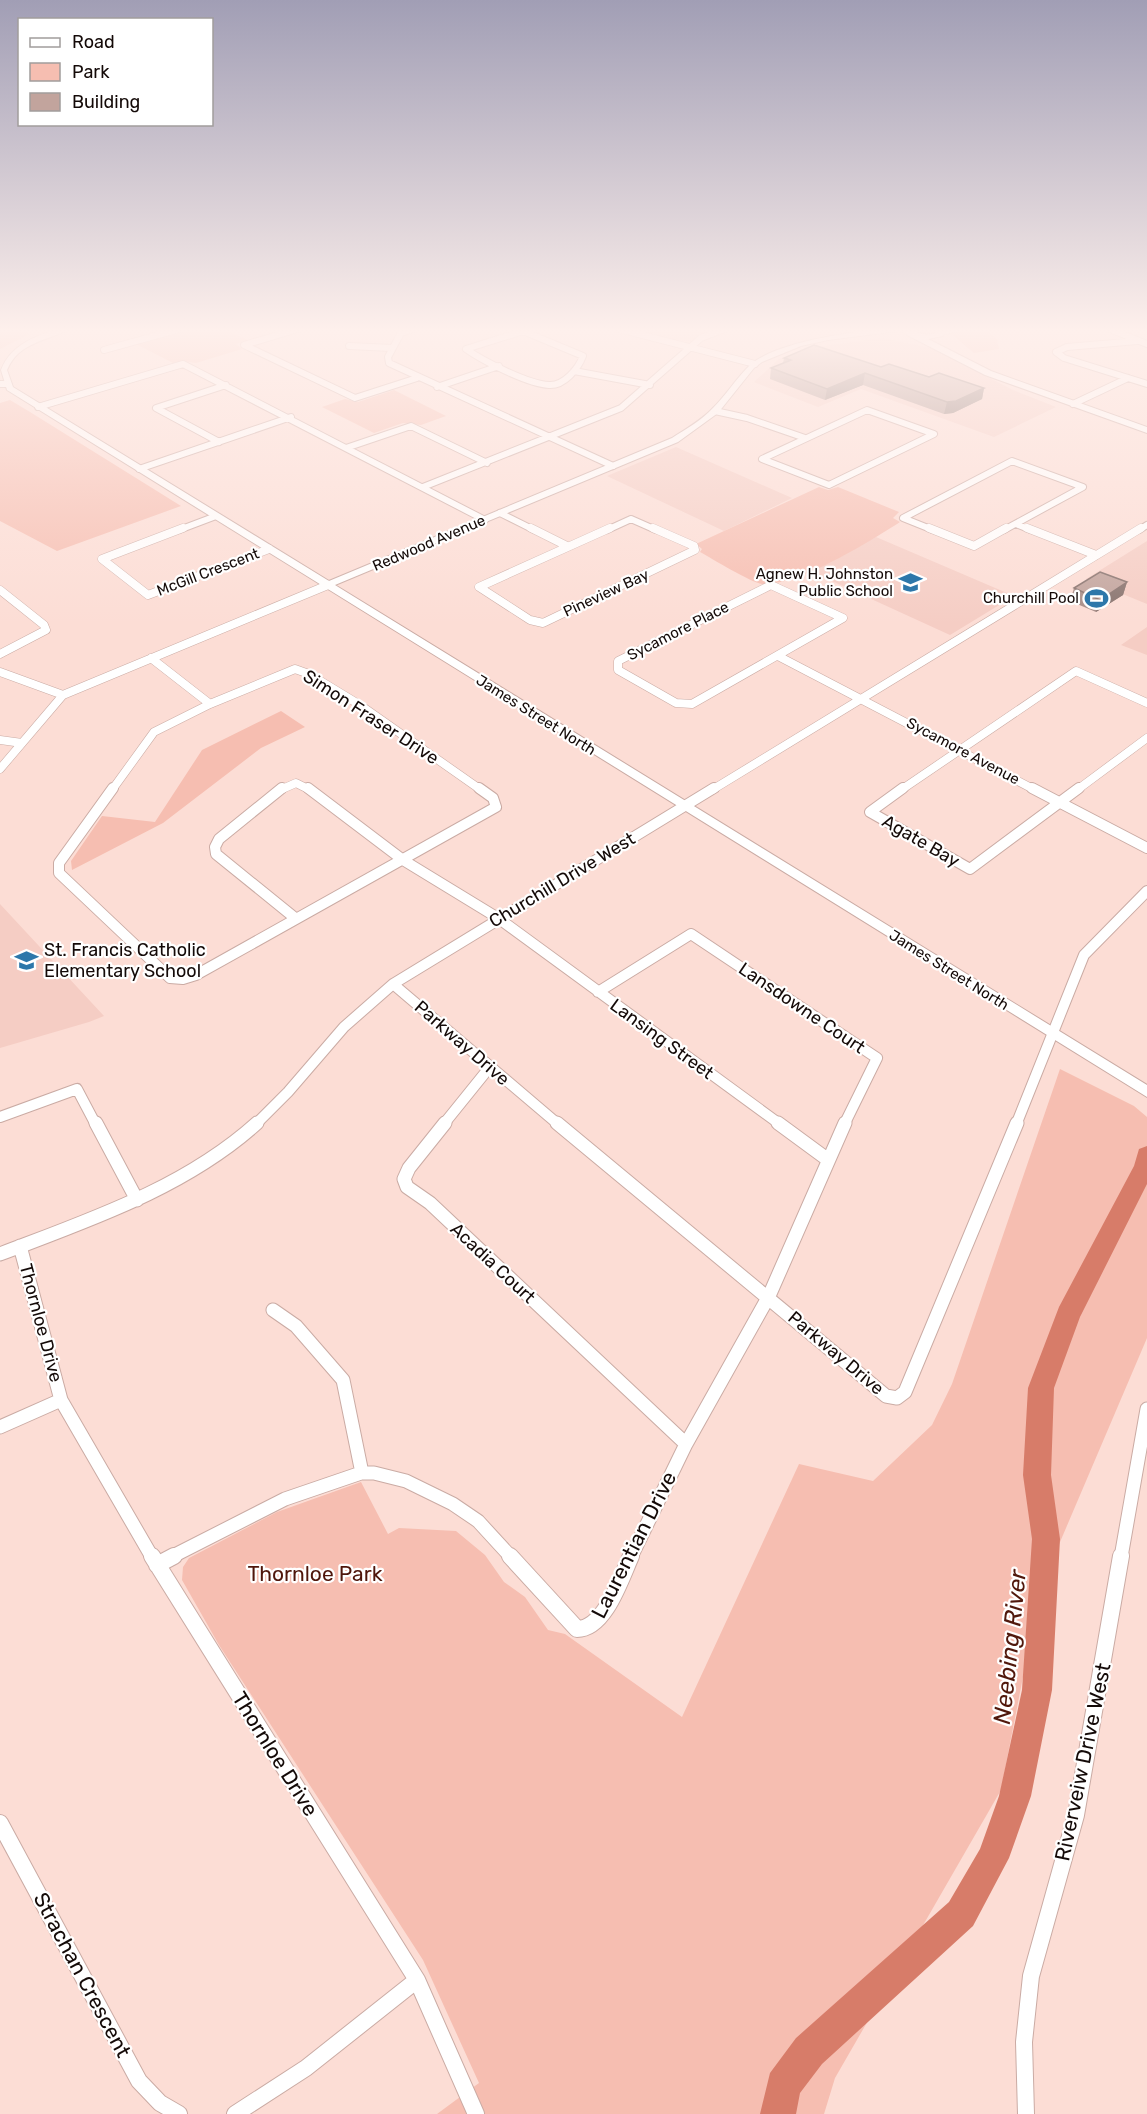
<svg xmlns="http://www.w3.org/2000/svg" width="1147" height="2114" font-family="Rubik,sans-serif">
<rect width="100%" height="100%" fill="#fcddd5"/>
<path fill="#f5cdc4" d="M621,328H719L704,333L686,345Z
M882,338L931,348L1013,390L1056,407L994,437L861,389L818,407L754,382L779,359L809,348Z
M676,447L792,498L724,531L607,476Z
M876,537L1014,596L950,635L810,571Z
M1147,541V604L1086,579Z
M1147,627V655L1121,645Z
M0,904L104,1016L89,1022L0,1048Z"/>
<path fill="#f6beb1" d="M0,328H14L30,334L0,349Z
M196,328H222L248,340L236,344L242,349L196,363L183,361L173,363L136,344Z
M985,329L997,339L999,349L974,353L950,333Z
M394,390L446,416L421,425L403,423L374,433L322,407L345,399L358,402Z
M10,400L30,412L181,506L57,551L0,521V403Z
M819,487L828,490L838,487L899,512L893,518L900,522C869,542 798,586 762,584C752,583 711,558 700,552L702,549L696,544Z
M281,711L305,727L261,748L163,823L72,870L71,861L102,816L155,822L202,750Z
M1060,1069L1134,1106L1147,1117V1338L1040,1589L1001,1790L835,2078L824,2114H437L479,2083L423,1960L219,1645L182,1580L183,1567L189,1558L277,1512L361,1482L388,1534L399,1528L456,1531L485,1555L504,1582L525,1597L548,1630L565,1634L682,1717L799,1464L873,1481L932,1425L952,1384Z"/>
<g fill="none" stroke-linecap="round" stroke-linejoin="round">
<path fill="#d77c69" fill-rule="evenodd" d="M1147,1146V1184L1080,1317L1054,1388L1051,1475L1060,1539L1052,1690L1031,1796L1009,1858L973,1926L822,2064L800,2093L796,2114H760L770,2073L796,2038L949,1902L980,1849L999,1796L1022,1690L1032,1539L1023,1475L1028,1388L1059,1307L1134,1166L1139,1149Z"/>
<defs>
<path id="minor-far4" d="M301,328L244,345L355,398L417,378
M417,328L401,333L388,357L389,363L613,466
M615,328L755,364
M1107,328L1147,344
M523,331L583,356C578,369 564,386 549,385C528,384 483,361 466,349Z
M1137,341L1067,347L1056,352L1064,358L1147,384
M349,346L392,348
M104,350L183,328
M574,371L650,385
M0,384H7
M437,387L499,366
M1073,404L1128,378
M38,407L183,364L485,520
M867,410L934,434L829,485L762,459Z
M715,411L747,418L805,438
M219,442L156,408L226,385
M346,448L411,426L487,463
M139,469L291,417
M423,487L621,408L701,338L727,328
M500,513L534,530
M1016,524L1031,530
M179,530L216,516
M607,530L631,519L656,530
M933,530L903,518L1012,461L1083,487L1004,530
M1139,530L1147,525"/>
<path id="minor-far3" d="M183,528L102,559L148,595L269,549
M531,528L567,546
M610,528L479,587L530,620L543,623L695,550L694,546L653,528
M929,528L974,546L1006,528
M1027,528L1096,555
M771,585L843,618L692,704L676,703L618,670V661Z
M0,590L44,625L46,630L0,654
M778,656L1035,790
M151,658L210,704
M0,672L63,695
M0,740L22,743
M0,769L63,695L328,585
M112,790L154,732L210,704L295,669L309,674L360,705L481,790
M280,790L296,783L310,790
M712,790L1141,528
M901,790L1076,671L1147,703
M1077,790L1147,738"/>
<path id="minor-far2" d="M113,788L59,863V873L170,978L183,979L196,975L496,807L493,798L479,788
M282,788L219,839L215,847L216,854L295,918
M308,788L403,860L498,918L781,1125
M903,788L870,812L970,869L1079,788
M1032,788L1147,848
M393,984L559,1125
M598,992L691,934L877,1058L844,1125
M0,1117L77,1089L96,1125
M255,1125L288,1092L344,1027L393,984L714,788
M443,1125L489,1068
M1016,1125L1084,955L1147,891"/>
<path id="minor-far1" d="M96,1123L137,1200
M445,1123L409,1168L404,1179L407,1187L430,1203L686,1444
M557,1123L886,1396L897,1398L905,1392L1017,1123
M778,1123L827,1159
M20,1246L61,1400L152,1557
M0,1254C89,1220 185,1188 257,1123
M273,1310L296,1326L343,1380L362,1473
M0,1427L61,1400
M171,1557L285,1499L361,1473H374L406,1481L453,1504L478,1521L511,1557
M631,1557L686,1444L769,1296L845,1123
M1121,1557L1147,1409"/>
<path id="minor" d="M152,1556L417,1980L476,2114
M510,1556L577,1629C605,1629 621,1578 631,1556
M157,1565L174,1556
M0,1823L139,2081L160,2103L179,2114
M235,2114L306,2068L417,1980
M1026,2114L1024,2042L1031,1976L1076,1815L1121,1556"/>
<path id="tertiary" d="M63,328H72C49,341 19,341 7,370L13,387L329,581L672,438C686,429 702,420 713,408C726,395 736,379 749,366C776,340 871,328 909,328L906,330L828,340L801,346L762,362L754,368L718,413L678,442L335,585L1147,1085V1097L7,390L1,370C11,344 37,335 63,328Z
M960,328H972L941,335L938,333Z"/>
<path id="secondary" d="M903,328C914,328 919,338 936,333L934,328H940L943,336L928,339L991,371L1147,427V433L985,375L907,335L902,331Z"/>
</defs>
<use href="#minor-far4" stroke="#caaba4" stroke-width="8"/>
<use href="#minor-far3" stroke="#caaba4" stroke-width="9"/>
<use href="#minor-far2" stroke="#caaba4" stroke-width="12"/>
<use href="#minor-far1" stroke="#caaba4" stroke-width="15"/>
<use href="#minor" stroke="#caaba4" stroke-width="18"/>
<use href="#tertiary" stroke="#caaba4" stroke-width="2"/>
<use href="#secondary" stroke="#caaba4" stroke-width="2"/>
<use href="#minor-far4" stroke="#fff" stroke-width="6"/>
<use href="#minor-far3" stroke="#fff" stroke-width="8"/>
<use href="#minor-far2" stroke="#fff" stroke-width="10"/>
<use href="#minor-far1" stroke="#fff" stroke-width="13"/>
<use href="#minor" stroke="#fff" stroke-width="16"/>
<use href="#tertiary" fill="#fff" fill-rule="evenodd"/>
<use href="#secondary" fill="#fff" fill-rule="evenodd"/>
</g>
<path fill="#a78d87" d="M784,358L881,367L984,388L982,399L953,413L944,414L863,385L825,400L770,379L771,368L783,363Z
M1127,582L1123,595L1096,612L1070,601L1074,588Z"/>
<path fill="#88736e" d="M865,373L863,385L825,400L827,389Z
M984,388L982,399L953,413L944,414L947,402Z
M1127,582L1123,595L1096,612L1100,600Z"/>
<path fill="#c2a49d" stroke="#88736e" stroke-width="1.5" d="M814,345L881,367L889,364L929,377L939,373L984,388L956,401L947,402L865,373L827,389L771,368L791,360L784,358Z
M1100,572L1127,582L1100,600L1074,588Z"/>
<linearGradient id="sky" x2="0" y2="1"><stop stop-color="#a19eb5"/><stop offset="0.53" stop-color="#fef0ec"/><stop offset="1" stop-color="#fef0ec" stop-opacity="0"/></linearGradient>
<rect width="1147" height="624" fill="url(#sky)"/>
<defs>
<symbol id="school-bare" viewBox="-9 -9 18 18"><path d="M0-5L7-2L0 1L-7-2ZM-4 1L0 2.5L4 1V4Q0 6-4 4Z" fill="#2d77aa" stroke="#fff" stroke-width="2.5" paint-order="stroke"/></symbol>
<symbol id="stadium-bare" viewBox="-9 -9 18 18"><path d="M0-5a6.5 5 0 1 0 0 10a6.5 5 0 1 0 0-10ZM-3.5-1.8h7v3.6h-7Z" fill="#2d77aa" stroke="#fff" stroke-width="2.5" paint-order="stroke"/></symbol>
</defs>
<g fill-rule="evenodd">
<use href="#school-bare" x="894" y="566" width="33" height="33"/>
<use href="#stadium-bare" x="1080" y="582" width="33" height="33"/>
<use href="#school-bare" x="10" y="944" width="33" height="33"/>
</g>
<g text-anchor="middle" stroke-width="4.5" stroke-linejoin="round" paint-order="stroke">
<g font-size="15" fill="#140a08" stroke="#fff">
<text transform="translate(429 543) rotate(-23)" y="5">Redwood Avenue</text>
<text transform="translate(208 572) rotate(-21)" y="5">McGill Crescent</text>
<text transform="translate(606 593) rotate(-25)" y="5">Pineview Bay</text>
<text transform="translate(678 631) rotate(-27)" y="5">Sycamore Place</text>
<text transform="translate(536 715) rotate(32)" y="5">James Street North</text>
<text transform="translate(963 751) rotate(28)" y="5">Sycamore Avenue</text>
<text transform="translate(949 970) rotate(32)" y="5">James Street North</text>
</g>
<g font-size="15" fill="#140a08" stroke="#fff" text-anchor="end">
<text x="893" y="579">Agnew H. Johnston<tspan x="893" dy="17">Public School</tspan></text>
<text x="1079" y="603">Churchill Pool</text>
</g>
<g font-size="18" fill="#140a08" stroke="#fff">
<text transform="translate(371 717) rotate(33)" y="6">Simon Fraser Drive</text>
<text transform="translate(921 841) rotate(30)" y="6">Agate Bay</text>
<text transform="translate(562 880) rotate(-31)" y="6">Churchill Drive West</text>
<text transform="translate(802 1008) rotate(34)" y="6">Lansdowne Court</text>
<text transform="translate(662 1039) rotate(36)" y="6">Lansing Street</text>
<text transform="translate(462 1043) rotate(41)" y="6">Parkway Drive</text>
<text transform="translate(493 1263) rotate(43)" y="6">Acadia Court</text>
<text transform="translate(41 1323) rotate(75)" y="6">Thornloe Drive</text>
<text transform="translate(836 1353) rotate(40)" y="6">Parkway Drive</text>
</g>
<g font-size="18" fill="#140a08" stroke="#fff" text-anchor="start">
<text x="44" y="956">St. Francis Catholic<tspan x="44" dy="21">Elementary School</tspan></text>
</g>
<g font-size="21" fill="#140a08" stroke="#fff">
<text transform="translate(634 1545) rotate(-63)" y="7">Laurentian Drive</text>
<text transform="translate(275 1754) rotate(58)" y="7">Thornloe Drive</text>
<text transform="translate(1083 1762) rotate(-78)" y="7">Riverveiw Drive West</text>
<text transform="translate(82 1975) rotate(62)" y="7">Strachan Crescent</text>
</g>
<g font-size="21" fill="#4f160b" stroke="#fff">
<text x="315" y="1581">Thornloe Park</text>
</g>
<g font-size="24" font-style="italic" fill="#51180c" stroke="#fff">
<text transform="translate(1010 1647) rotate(-84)" y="8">Neebing River</text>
</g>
</g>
<rect x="18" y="18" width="195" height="108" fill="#ffffff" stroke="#a19d9c" stroke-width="1.5"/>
<rect x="30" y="38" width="30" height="9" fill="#ffffff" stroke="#a19d9c" stroke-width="1.5"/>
<text x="72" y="48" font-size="18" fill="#140a08">Road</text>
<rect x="30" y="63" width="30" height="18" fill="#f6beb1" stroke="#a19d9c" stroke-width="1.5"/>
<text x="72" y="78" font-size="18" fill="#140a08">Park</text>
<rect x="30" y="93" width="30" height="18" fill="#c2a49d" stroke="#a19d9c" stroke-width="1.5"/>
<text x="72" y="108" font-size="18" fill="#140a08">Building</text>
</svg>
